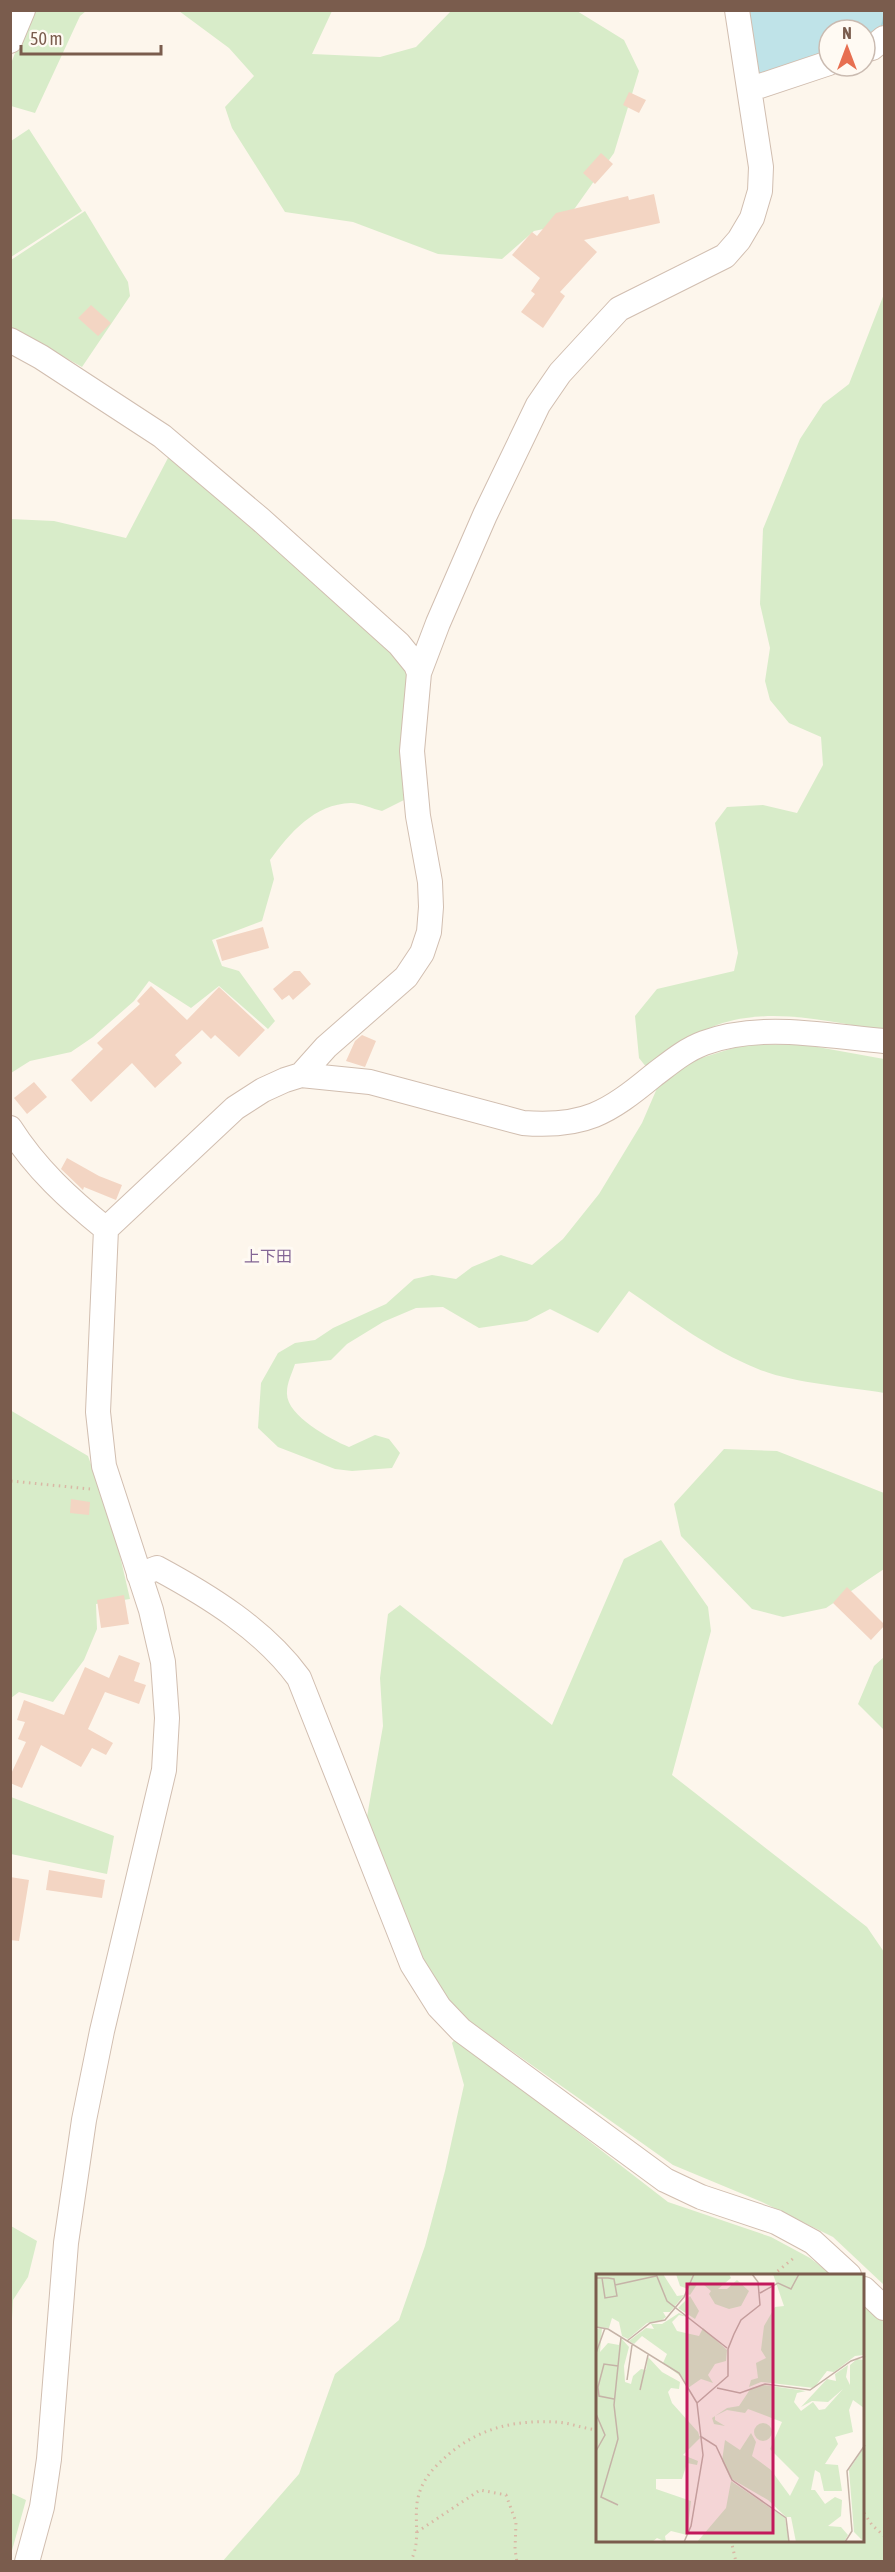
<svg xmlns="http://www.w3.org/2000/svg" width="895" height="2572" font-family="'Asap Condensed','Noto Sans JP',sans-serif">
<rect width="100%" height="100%" fill="#fdf6ec"/>
<path fill="#d8ecc9" d="M11,11H86L80,16L35,113L11,106L10,66L17,48Z
M179,11H332L312,54L380,57L416,47L451,11H577L624,40L639,71L614,153L563,225L534,231L502,259L438,254L353,222L285,212L232,128L225,107L254,76L229,48Z
M29,129L82,211L11,257V141Z
M85,211L128,282L130,296L82,367L11,327V260Z
M884,294V1031C831,1022 770,1006 717,1025C691,1035 669,1052 647,1068L639,1058L635,1016L657,989L734,971L738,953L715,823L727,807L763,805L797,813L823,765L821,737L789,723L770,700L765,681L770,648L760,604L763,529L800,439L823,404L849,384Z
M169,456L397,653L411,681L406,799L382,811C373,809 360,803 351,803C314,804 290,833 270,860L274,879L262,921L212,940L222,966L239,971L275,1021L268,1029L219,986L191,1008L149,981L134,1001L93,1037L71,1052L30,1061L11,1073L10,519L54,521L126,538Z
M801,1044L884,1059V1393C848,1387 791,1383 758,1369C711,1350 670,1319 629,1291L598,1333L550,1309L527,1321L479,1328L443,1307L416,1308L383,1322L347,1344L331,1360L295,1364C292,1373 287,1383 287,1392C285,1415 330,1439 349,1447L375,1435L389,1439L400,1453L392,1468L352,1471L335,1469L278,1447L258,1428L261,1383L278,1353L295,1343L315,1340L333,1328L386,1304L414,1279L432,1275L456,1279L472,1267L501,1255L532,1265L563,1239L599,1194L642,1123L661,1079L698,1059L743,1045Z
M10,1410L88,1456L114,1530L130,1599L96,1604L97,1629L84,1660L53,1702L19,1692L11,1698Z
M724,1449L777,1451L884,1493V1569L826,1608L783,1617L752,1609L681,1536L674,1504Z
M661,1540L708,1607L711,1631L672,1775L867,1927L884,1952V2285L833,2237L762,2202L673,2165L444,2003L416,1953L365,1828L383,1726L380,1678L388,1614L400,1605L552,1725L624,1559Z
M884,1657V1730L858,1704L874,1666Z
M11,1797L114,1836L107,1874L11,1854Z
M456,2038L668,2202L771,2237L810,2258L832,2275H598V2540H864V2301L884,2318V2561L222,2562L299,2474L335,2374L399,2320L425,2246L445,2171L464,2085L452,2043Z
M11,2226L37,2241L28,2277L13,2300L11,2337Z
M11,2493L26,2500L11,2554Z"/>
<path fill="#bfe3e8" stroke="#a5d3da" stroke-width="1.5" d="M748,11H884C884,24 879,39 865,44V30H829V56L758,79Z"/>
<path fill="#f3d5c3" d="M629,92L646,100L639,113L623,105Z
M601,153L613,164L595,184L583,173Z
M654,194L660,223L584,240L597,252L560,292L565,296L543,328L521,312L535,294L531,291L540,278L512,255L532,232L537,236L556,213L628,196L629,200Z
M91,305L111,323L98,336L78,318Z
M263,927L269,948L222,961L216,940Z
M294,971H300L311,984L293,1000L289,995L282,1000L273,989Z
M151,986L187,1020L219,987L265,1030L239,1057L215,1035L211,1039L202,1030L175,1055L182,1063L155,1088L132,1063L91,1102L71,1080L103,1049L97,1043L140,1004L137,1001Z
M362,1035L376,1041L365,1067L346,1061L355,1041Z
M34,1082L47,1097L27,1114L14,1098Z
M67,1158L99,1176L122,1185L116,1200L84,1187L83,1190L61,1169Z
M71,1499L90,1502L89,1515L70,1513Z
M847,1587L885,1625L871,1640L833,1603Z
M124,1595L129,1624L101,1628L97,1600Z
M119,1655L140,1663L134,1681L146,1685L139,1704L105,1692L88,1729L113,1743L106,1755L92,1748L81,1767L41,1745L22,1788L10,1783V1776L26,1742L18,1739L25,1722L17,1720L24,1700L64,1715L85,1667L109,1678Z
M49,1870L105,1880L102,1898L46,1890Z
M10,1877L29,1880L19,1941L10,1940Z"/>
<g fill="none" stroke-linecap="round" stroke-linejoin="round">
<defs>
<path id="minor" d="M10,41L23,10
M865,50L872,48L884,38
M751,89L829,63
M10,340L41,357L162,436L260,519L399,644L416,665L419,673
M301,1075L326,1047L406,977L422,953L429,932L431,907L430,882L418,816L412,751L419,673L438,623L485,515L538,405L560,373L619,309L725,256L739,240L752,218L760,191L761,167L737,10
M10,1128C36,1169 69,1199 106,1229
M139,1575L157,1568C209,1596 264,1630 299,1678L412,1964L439,2007L461,2030L665,2180L701,2197L776,2222L813,2242L849,2275
M864,2289L884,2308
M27,2562L42,2507L49,2459L66,2243L84,2120L102,2031L164,1770L167,1718L163,1662L151,1610L104,1466L98,1412L106,1229L235,1108L263,1090L285,1080L301,1075L370,1082L523,1123C584,1128 608,1113 654,1075C670,1063 685,1050 704,1043C760,1022 826,1036 884,1041"/>
</defs>
<use href="#minor" stroke="#d1beb0" stroke-width="26"/>
<path stroke="#d9b8a5" stroke-width="3" stroke-dasharray="1.5 4.5" stroke-linecap="butt" d="M11,1481L90,1489
M773,2275L795,2257
M864,2513L872,2525L884,2536
M417,2532L480,2490L506,2495L516,2522L515,2549L517,2562
M731,2540L736,2562
M410,2562C422,2542 413,2518 418,2498C422,2479 435,2466 449,2454C481,2427 516,2420 557,2422C571,2423 584,2429 598,2430"/>
<use href="#minor" stroke="#fff" stroke-width="24"/>
</g>
<g text-anchor="middle" stroke-width="6" stroke-linejoin="round" paint-order="stroke">
<g font-size="16" fill="#846695" stroke="#fffaf3">
<text x="268" y="1262">上下田</text>
</g>
</g>
<g transform="translate(596 2274)">
<rect width="268" height="268" fill="#fdf6ec"/>
<path d="M0,0H67L81,22L88,21L74,38H67L70,43L66,46L51,49L32,65L26,62L23,48L16,44L13,54L0,53ZM80,0H133L135,4L122,15H131L141,6L153,17L145,32L133,35L119,30L113,20L115,17L108,11L102,9L94,21L91,20L92,15L84,12ZM177,0H268V81L259,82L238,98L231,97L218,114L165,108L153,113L155,106L162,104L160,89L170,84L165,76L168,52L179,33L188,32ZM94,22L103,37L99,45L82,34ZM83,39L91,43L83,41L76,48L81,57L103,62L107,54L131,76L130,87L119,90L112,101L117,109L105,105L92,114L87,104L67,89L71,80L46,62L38,70L33,67L50,54L58,55L55,50H66ZM6,54L4,78L12,69L23,71L25,64L33,73L28,92L29,108L35,110L37,102L45,95L50,96L52,83L66,98L84,108L83,115L75,114L72,118L76,129L102,158L104,164L87,181L102,187L101,191L91,189L86,205H60V215L95,227L91,261L75,257L69,262L70,268L61,264L56,268H0V55ZM261,85L268,86V134L257,126L253,136L257,158L239,163L242,170L229,190L242,191L246,217H228L224,199L219,196L215,216H219L229,230L239,223L246,226L245,242L232,252L245,253L252,261L248,268H200L195,243H190L172,226L134,204L126,187L129,166L144,176L155,159L160,168L156,182L175,196L194,222L203,204L174,175L186,148L152,135L149,139L131,136L119,142V146L129,152L118,150L116,144L131,134L143,132L155,114L168,111L210,117L201,119L198,128L205,137L217,128L223,136L229,135L247,115L232,128L216,127L205,133L231,105L240,107L239,100L252,91L250,103L254,111V91ZM158 158a9 9 0 1 1 18 0a9 9 0 1 1-18 0ZM268,173V268L258,258L253,196ZM135,207L189,244L193,268H101L130,234Z" fill="#d8ecc9"/>
<path fill="none" stroke="#c5b3a7" stroke-width="1.5" d="M60,0L71,27L131,74M0,4H12L18,5L21,22L9,24L6,4M19,11L60,2M164,19L182,9L195,15L203,0M0,53L12,55L83,99L101,129M31,67L54,49L69,46L88,23L98,0M0,79L9,54M31,106L36,71M121,114L144,119L169,110L214,116L255,87L269,82M44,116L52,81M18,125L3,122L2,113L8,90L22,92M104,162L120,172L136,206L190,244L193,268M0,177L9,161L0,140M22,231L5,223L22,165L18,131L25,63M88,268L95,252L107,181L101,129L132,102V75L138,60L145,46L164,31L162,8L156,0M249,268L256,257L251,197L269,171"/>
<path fill="#c2185b" fill-opacity="0.15" stroke="#c2185b" stroke-width="3" d="M91,10H177V259H91Z"/>
<rect width="268" height="268" fill="none" stroke="#7a5c4d" stroke-width="3"/>
</g>
<rect width="895" height="2572" fill="none" stroke="#7a5c4d" stroke-width="24"/>
<g transform="translate(847 48)"><circle r="28" fill="#fffaf3" stroke="#cabbb1" stroke-width="1.5"/>
<path d="M0-4.5L10 22L0 15L-10 22Z" fill="#e76f51"/>
<text y="-9" font-size="16" font-weight="bold" text-anchor="middle" fill="#7a5c4d">N</text>
</g>
<path d="M21 45v9h140v-9" fill="none" stroke="#7a5c4d" stroke-width="3"/>
<text x="30" y="45" font-size="18" fill="#7a5c4d" stroke="#fffaf3" stroke-width="4.5" paint-order="stroke">50 m</text>
</svg>
